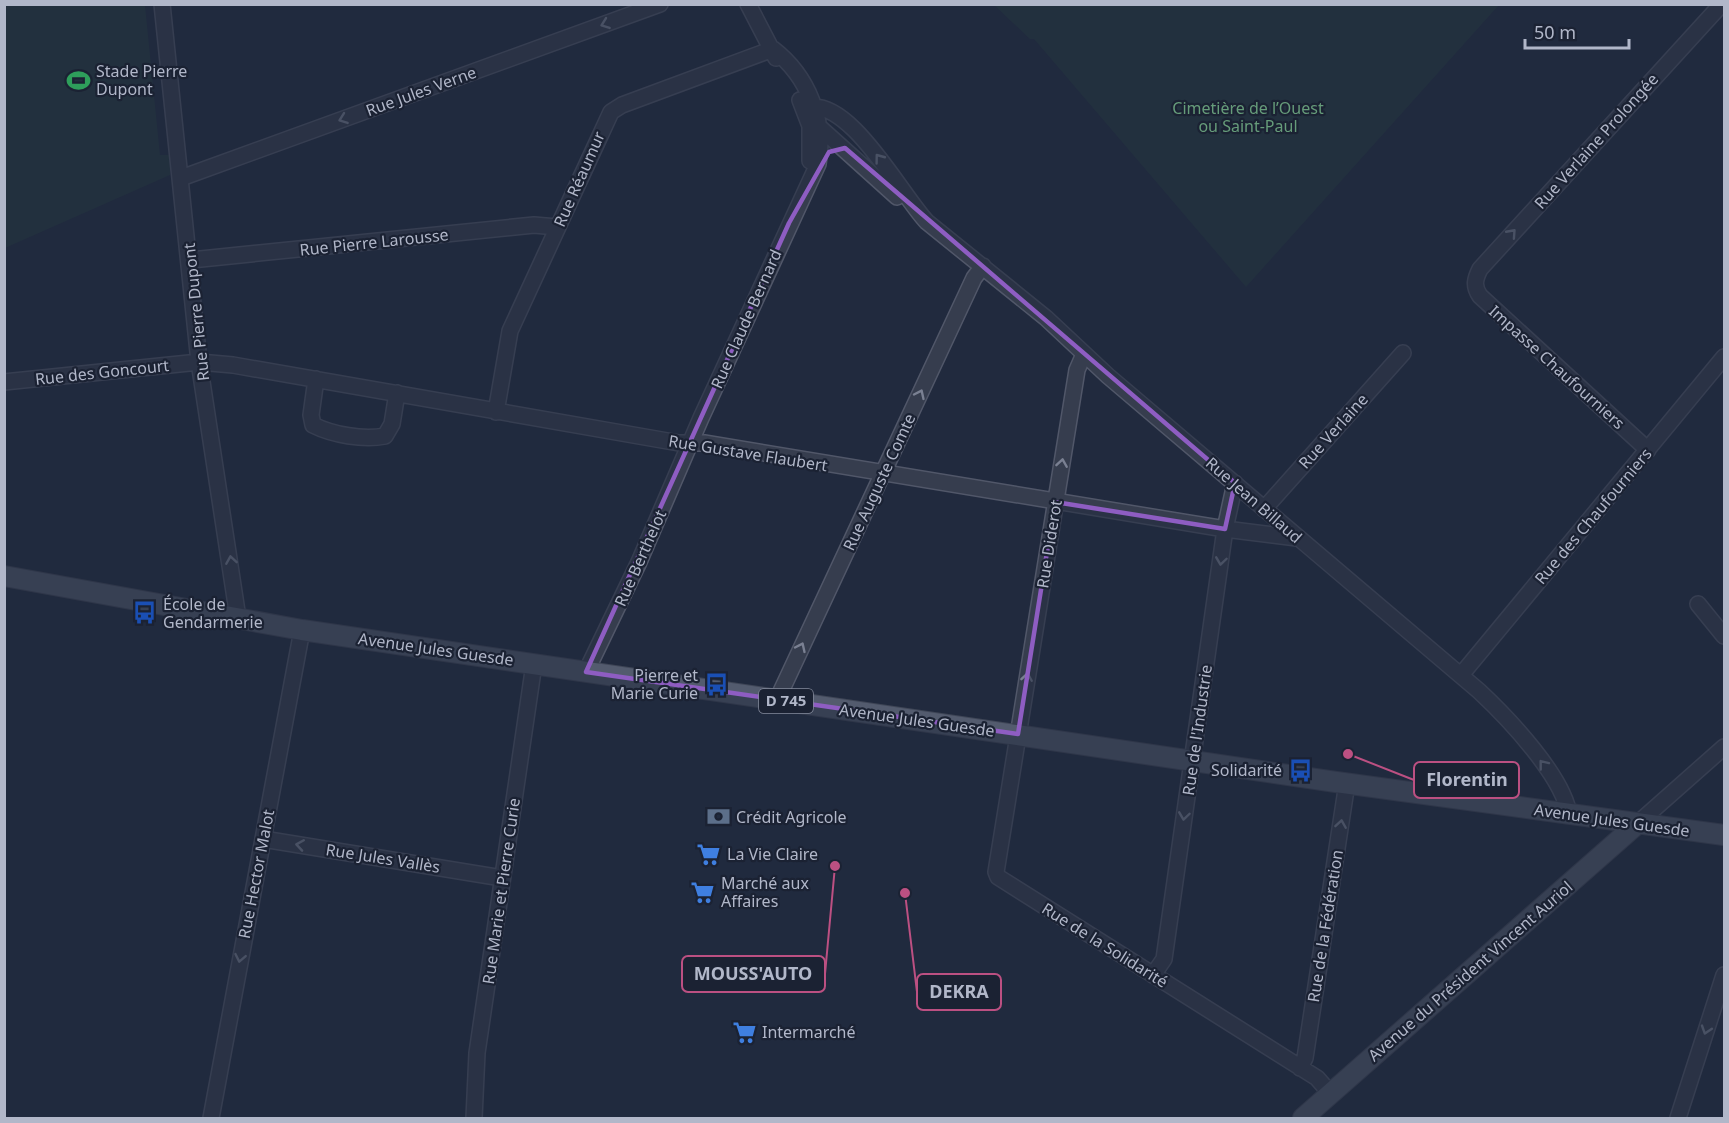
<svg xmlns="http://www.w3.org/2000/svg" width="1729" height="1123" font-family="'Noto Sans',sans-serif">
<rect width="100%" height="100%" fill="#212a3e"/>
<path fill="#24383f" d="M5,4L145,5L160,155H170V175L5,248Z
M994,5H1499L1246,287L1034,39H1030Z"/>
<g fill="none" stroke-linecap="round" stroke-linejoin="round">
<defs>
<path id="minor" d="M162,4L199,362L238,618
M748,4L776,58
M800,100L810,126V161
M804,109C847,92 901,195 927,222L1046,318L1108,376L1479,691C1508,718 1564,777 1569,815
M817,125L897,197
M181,178L660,4
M191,260L534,225L557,227
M1084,354L1077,370L996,872L998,877L1317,1078L1331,1094
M316,379L311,415L313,425C333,435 363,440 385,436L392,424L397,393
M4,382L199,362L233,365L679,443H704L1225,529L1297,538
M496,412L510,331L611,112L622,105L773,49
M1648,450L1480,296C1473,286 1475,279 1480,269L1720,6
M1264,509L1403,353
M1698,604L1724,636
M586,672L639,562L701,418L818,164C826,121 808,76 773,49
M1461,675L1724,357
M777,700L974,278L983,266
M1637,824L1724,747
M263,839L502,878
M1153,975L1164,959L1225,529L1235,483
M1300,1068L1305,1058L1347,783
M211,1118L302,630
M474,1118L477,1053L534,664
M1678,1118L1724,975"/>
<path id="major" d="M4,576L302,630L1336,782L1724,835
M1303,1118L1637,824"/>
</defs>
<use href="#minor" stroke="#515769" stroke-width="18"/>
<use href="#major" stroke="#3f4657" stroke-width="22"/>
<use href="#minor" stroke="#363d4e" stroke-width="15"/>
<use href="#major" stroke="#535b6e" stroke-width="20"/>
</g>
<defs><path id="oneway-chevron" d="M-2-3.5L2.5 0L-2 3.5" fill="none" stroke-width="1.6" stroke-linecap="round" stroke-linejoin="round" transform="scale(1.5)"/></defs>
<g stroke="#7a8092">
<use href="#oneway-chevron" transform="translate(605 24) rotate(160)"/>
<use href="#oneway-chevron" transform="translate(343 119) rotate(160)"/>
<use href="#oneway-chevron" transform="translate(879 158) rotate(-127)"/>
<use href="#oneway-chevron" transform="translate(1512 233) rotate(-48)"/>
<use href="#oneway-chevron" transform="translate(920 394) rotate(-65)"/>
<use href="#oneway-chevron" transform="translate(1062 463) rotate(-81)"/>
<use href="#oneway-chevron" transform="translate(231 560) rotate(-99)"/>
<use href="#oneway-chevron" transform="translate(1221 561) rotate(98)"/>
<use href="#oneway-chevron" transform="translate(801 647) rotate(-65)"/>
<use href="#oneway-chevron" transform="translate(1027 677) rotate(-81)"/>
<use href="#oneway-chevron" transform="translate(1543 764) rotate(-128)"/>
<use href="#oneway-chevron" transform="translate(1184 816) rotate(98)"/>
<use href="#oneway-chevron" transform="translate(1341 824) rotate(-81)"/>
<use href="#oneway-chevron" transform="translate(300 845) rotate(-171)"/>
<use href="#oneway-chevron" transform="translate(240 958) rotate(101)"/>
<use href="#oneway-chevron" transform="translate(1706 1030) rotate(108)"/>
</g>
<path d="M0 0H1729V1123H0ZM845,148L1235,483L1225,529L1055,502L1018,734L586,672L789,223L829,152Z" fill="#212a3e" fill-opacity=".55" fill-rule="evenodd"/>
<path fill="none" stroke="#8e5dc2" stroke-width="4.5" stroke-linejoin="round" d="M845,148L1235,483L1225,529L1055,502L1018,734L586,672L789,223L829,152Z"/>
<defs>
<symbol id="stadium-bare" viewBox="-9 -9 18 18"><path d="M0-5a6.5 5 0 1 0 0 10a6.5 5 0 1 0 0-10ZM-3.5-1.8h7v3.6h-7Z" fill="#2e9e5b" stroke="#1b2233" stroke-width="2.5" paint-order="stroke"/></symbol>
<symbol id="bus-bare" viewBox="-9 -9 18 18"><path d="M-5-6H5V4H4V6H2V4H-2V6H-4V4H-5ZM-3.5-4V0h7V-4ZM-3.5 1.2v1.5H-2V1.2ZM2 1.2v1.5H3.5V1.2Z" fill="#1a4fb4" stroke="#1b2233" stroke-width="2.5" paint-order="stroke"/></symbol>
<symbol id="bank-bare" viewBox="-9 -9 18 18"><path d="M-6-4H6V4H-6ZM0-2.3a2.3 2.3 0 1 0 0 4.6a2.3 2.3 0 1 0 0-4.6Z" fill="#5c6f8a" stroke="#1b2233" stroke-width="2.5" paint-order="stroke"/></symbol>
<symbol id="supermarket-bare" viewBox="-9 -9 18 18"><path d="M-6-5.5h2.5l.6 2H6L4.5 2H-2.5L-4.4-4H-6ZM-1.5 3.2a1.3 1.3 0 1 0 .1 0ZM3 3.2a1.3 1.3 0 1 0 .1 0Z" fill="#3f7fe0" stroke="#1b2233" stroke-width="2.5" paint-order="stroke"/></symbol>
</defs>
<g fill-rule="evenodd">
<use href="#stadium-bare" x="62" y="64" width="33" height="33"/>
<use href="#bus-bare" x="128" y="596" width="33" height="33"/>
<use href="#bus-bare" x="700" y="668" width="33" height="33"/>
<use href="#bus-bare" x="1284" y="754" width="33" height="33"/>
<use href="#bank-bare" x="702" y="800" width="33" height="33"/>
<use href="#supermarket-bare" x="692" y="838" width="33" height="33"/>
<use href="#supermarket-bare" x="686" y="876" width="33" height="33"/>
<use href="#supermarket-bare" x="728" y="1016" width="33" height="33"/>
</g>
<g text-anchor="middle" stroke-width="4.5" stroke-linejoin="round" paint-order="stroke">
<rect fill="#1b2233" stroke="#848a9c" stroke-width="1.5" x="759" y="689" width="54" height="24" rx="4.5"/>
<g font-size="15" font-weight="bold" fill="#b1b7c9">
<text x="786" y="706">D 745</text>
</g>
<g font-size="16" fill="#b1b7c9" stroke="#1b2233" text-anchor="start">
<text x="96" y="77">Stade Pierre<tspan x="96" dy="18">Dupont</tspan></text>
<text x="163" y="610">École de<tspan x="163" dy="18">Gendarmerie</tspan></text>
<text x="698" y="681" text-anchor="end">Pierre et<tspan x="698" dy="18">Marie Curie</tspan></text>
<text x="1282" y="776" text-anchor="end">Solidarité</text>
<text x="736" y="823">Crédit Agricole</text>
<text x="727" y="860">La Vie Claire</text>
<text x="721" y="889">Marché aux<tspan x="721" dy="18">Affaires</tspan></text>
<text x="762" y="1038">Intermarché</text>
</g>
<g font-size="16" fill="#b1b7c9" stroke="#1b2233">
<text transform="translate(421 91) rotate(-20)" y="6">Rue Jules Verne</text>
<text transform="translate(1596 141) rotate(-48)" y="6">Rue Verlaine Prolongée</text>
<text transform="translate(579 179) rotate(-66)" y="6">Rue Réaumur</text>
<text transform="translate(374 242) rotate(-6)" y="6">Rue Pierre Larousse</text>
<text transform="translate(196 312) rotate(-96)" y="6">Rue Pierre Dupont</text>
<text transform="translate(746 319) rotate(-66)" y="6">Rue Claude Bernard</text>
<text transform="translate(1557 367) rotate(42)" y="6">Impasse Chaufourniers</text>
<text transform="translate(102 372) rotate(-6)" y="6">Rue des Goncourt</text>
<text transform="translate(1333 431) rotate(-48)" y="6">Rue Verlaine</text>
<text transform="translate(748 453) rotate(9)" y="6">Rue Gustave Flaubert</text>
<text transform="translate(879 482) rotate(-65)" y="6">Rue Auguste Comte</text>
<text transform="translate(1254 500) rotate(41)" y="6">Rue Jean Billaud</text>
<text transform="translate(1593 516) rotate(-50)" y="6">Rue des Chaufourniers</text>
<text transform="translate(1049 544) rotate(-81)" y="6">Rue Diderot</text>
<text transform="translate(640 558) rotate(-66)" y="6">Rue Berthelot</text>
<text transform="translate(436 649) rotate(8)" y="6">Avenue Jules Guesde</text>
<text transform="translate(917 720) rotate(8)" y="6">Avenue Jules Guesde</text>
<text transform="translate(1197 730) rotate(-82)" y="6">Rue de l'Industrie</text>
<text transform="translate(1612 820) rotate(8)" y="6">Avenue Jules Guesde</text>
<text transform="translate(383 858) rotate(9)" y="6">Rue Jules Vallès</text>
<text transform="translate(256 874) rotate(-79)" y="6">Rue Hector Malot</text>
<text transform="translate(501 891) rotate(-82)" y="6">Rue Marie et Pierre Curie</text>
<text transform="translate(1325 926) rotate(-81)" y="6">Rue de la Fédération</text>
<text transform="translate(1105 945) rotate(32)" y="6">Rue de la Solidarité</text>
<text transform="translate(1470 971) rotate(-41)" y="6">Avenue du Président Vincent Auriol</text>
</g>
<g font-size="16" fill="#669c7a" stroke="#1b2233">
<text x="1248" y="114">Cimetière de l’Ouest<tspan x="1248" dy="18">ou Saint-Paul</tspan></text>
</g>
</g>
<path fill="none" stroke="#bc5082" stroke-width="2" d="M1348 754L1414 780M835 866L825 974M905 893L917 992"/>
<g fill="#bc5082" stroke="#1b2233" stroke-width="2">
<circle cx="1348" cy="754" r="6"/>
<circle cx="835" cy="866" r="6"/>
<circle cx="905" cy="893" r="6"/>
</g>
<g fill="#1b2233" stroke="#bc5082" stroke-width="2">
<rect x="1414" y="762" width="105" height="36" rx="6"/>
<rect x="682" y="956" width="143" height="36" rx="6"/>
<rect x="917" y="974" width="84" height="36" rx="6"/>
</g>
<g font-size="18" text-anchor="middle" font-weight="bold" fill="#b1b7c9">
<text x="1467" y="786">Florentin</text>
<text x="753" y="980">MOUSS'AUTO</text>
<text x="959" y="998">DEKRA</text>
</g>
<rect width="1729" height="1123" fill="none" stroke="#b1b7c9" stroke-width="12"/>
<path d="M1525 39v9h104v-9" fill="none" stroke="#b1b7c9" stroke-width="3"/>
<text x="1534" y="39" font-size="18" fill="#b1b7c9" stroke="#1b2233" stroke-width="4.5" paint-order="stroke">50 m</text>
</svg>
